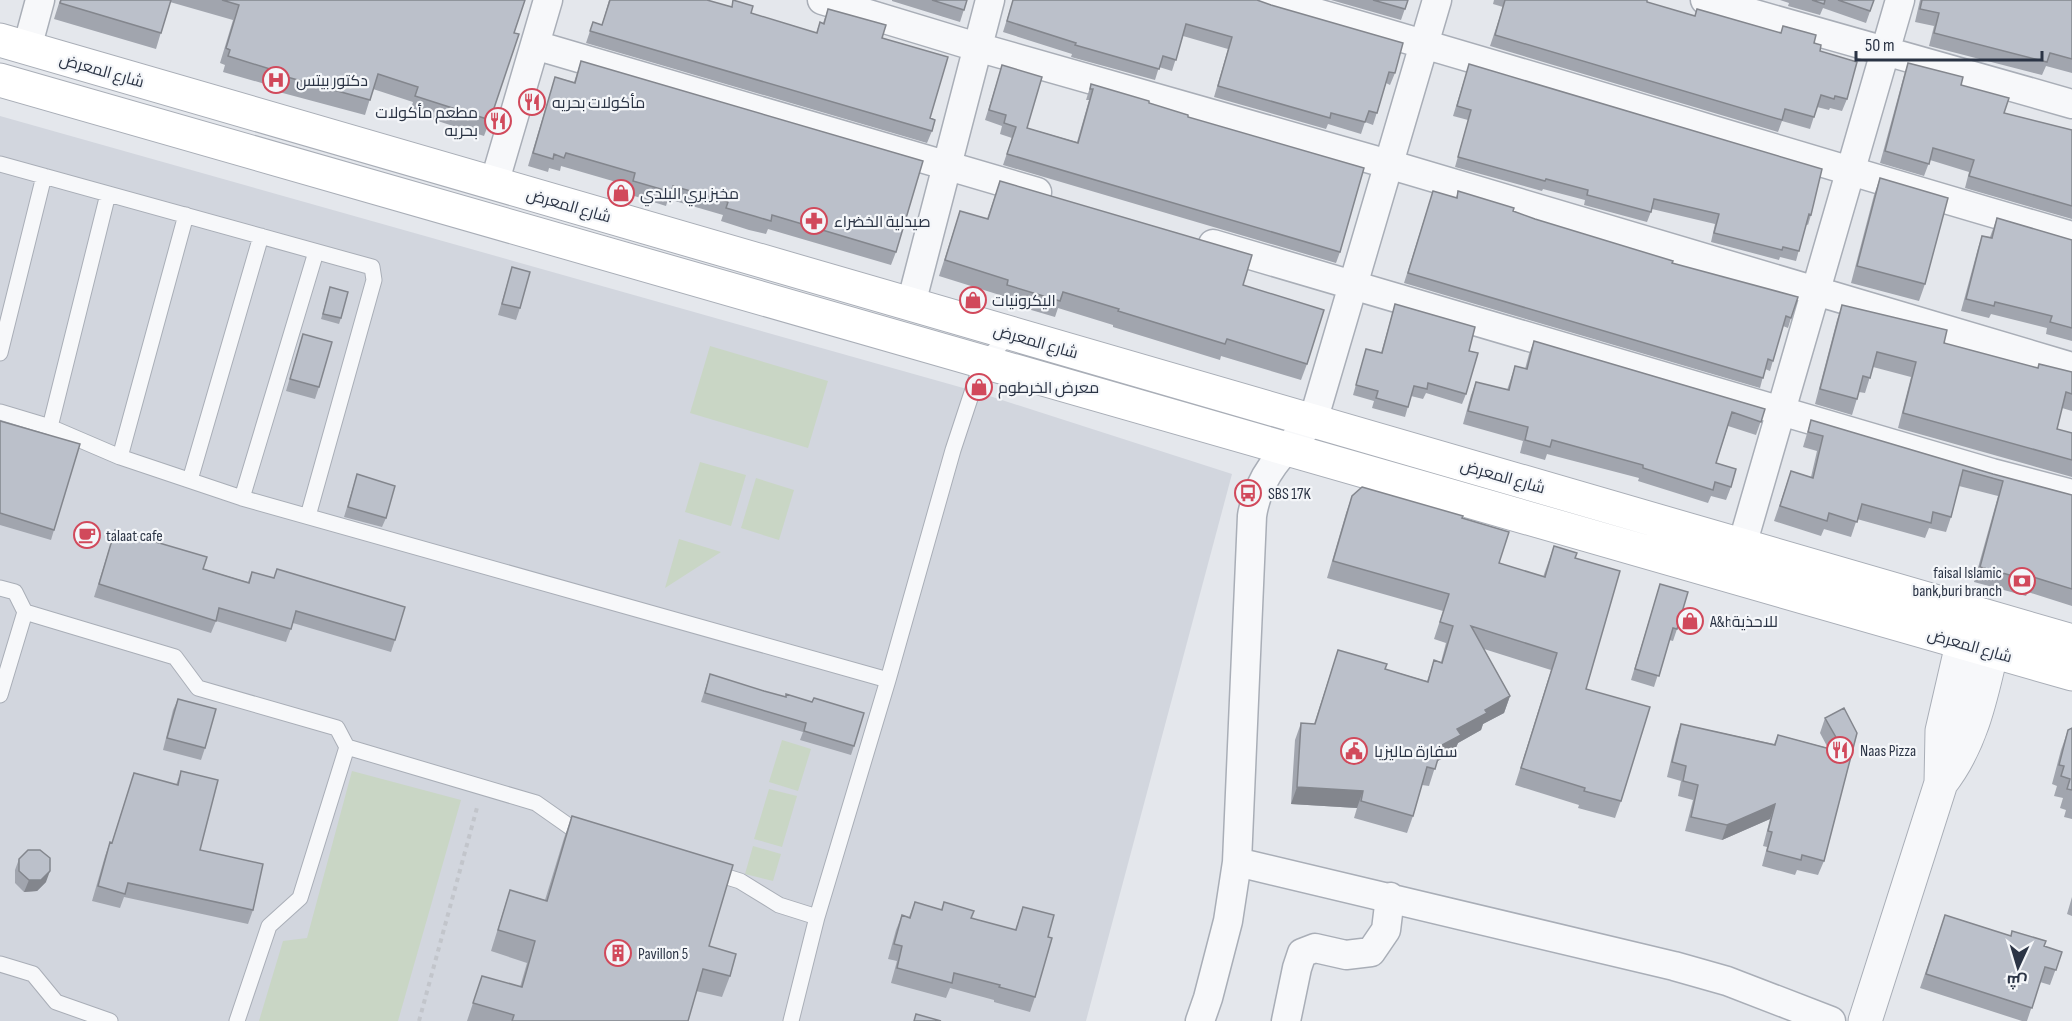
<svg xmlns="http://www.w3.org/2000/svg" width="2072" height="1021" font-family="'Sofia Sans Condensed',Cairo,sans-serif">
<rect width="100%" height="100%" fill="#e4e7ec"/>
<path fill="#d2d6de" d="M0,116L974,391L1232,474L1086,1021H0Z"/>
<path fill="#c9d6c5" d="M710,346L828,381L808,448L690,413Z
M700,462L746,475L731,526L685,512Z
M756,478L794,490L779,540L741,528Z
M679,539L721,552L665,588Z
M782,740L811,749L798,791L769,782Z
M352,771L461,800L398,1021H259L283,941L307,938Z
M769,789L797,796L782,847L754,839Z
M753,846L781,854L773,881L745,874Z"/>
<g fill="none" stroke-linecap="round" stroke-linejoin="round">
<defs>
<path id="service" d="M0,164L372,267L374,280L308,516
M0,353L44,176
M0,412L50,427L120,457L242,498L888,680
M50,427L108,194
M120,457L186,215
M190,480L261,236
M242,498L316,252
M0,588L15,592L25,612L0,695
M25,612L175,657L198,688L337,728L347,747L300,898L269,926L237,1021
M347,747L536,803L573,829L587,833
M711,872L740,881L779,905L817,917
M0,964L33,974L56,1002L110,1021
M791,1021L817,917L888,680L953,450L982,362L1012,334"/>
<path id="minor" d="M822,0L977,47L1388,164L2072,367
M1271,0C1539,76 1805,159 2072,236
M1705,0L2072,104
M535,45L1037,192
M27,48L40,0
M494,184L548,0
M1213,244L1992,473L2072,494
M911,304L990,0
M1736,566L1900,0
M1237,862L1674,966L1727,981L1831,1021
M1200,1021L1208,998L1228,921L1237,862L1252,516C1258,475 1285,449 1313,421L1437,0
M1286,1021L1297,968L1302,953L1315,948L1346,955L1371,952L1386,930L1390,897"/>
<path id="tertiary" d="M1941,783L1942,731L1969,614
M1865,1021L1941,783C1977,737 1984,679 1998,625"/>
<path id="secondary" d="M0,40L2072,641
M0,80L2072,674"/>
</defs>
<use href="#service" stroke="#a9aeb7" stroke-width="17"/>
<use href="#minor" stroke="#a9aeb7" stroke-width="31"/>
<use href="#tertiary" stroke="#a9aeb7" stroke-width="35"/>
<use href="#secondary" stroke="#a9aeb7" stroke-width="35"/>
<path stroke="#c2c5cb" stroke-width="4" stroke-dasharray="4.5 4.5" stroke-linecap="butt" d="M419,1021L478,804"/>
<use href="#service" stroke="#f7f8fa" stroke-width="15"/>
<use href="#minor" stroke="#f7f8fa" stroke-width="28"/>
<use href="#tertiary" stroke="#f7f8fa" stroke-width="33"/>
<use href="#secondary" stroke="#fff" stroke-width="33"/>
</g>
<path fill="#a1a5ae" d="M60,0H525L514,33L490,120L484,136L410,112L413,102L373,89L365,115L264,88L265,84L223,72L225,65L220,63L233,20L170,2L156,49L54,19Z
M609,0H707L816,33L820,22L823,23L828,9L882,38L930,118L932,131L927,143L586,43L593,22L602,25Z
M892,0H967L960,22L892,1Z
M1013,0H1257L1395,73L1390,85L1386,83L1373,125L1365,122L1361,134L1328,124L1326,129L1214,97L1228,49L1183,36L1172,71L1159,67L1155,80L1071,57L1072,54L1003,32Z
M1331,0H1408L1401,20Z
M1493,0H1647V2L1695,16L1697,9L1781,33L1783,26L1814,43L1820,51L1847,99L1842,111L1830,108L1829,110L1817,107L1810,129L1782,121L1778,132L1490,46L1503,7L1493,4L1494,0Z
M1780,0H1874L1866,23L1823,8L1820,15L1788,6L1789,3Z
M1920,0H2072V73L2046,66L2042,75L1929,46L1934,26L1915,22Z
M581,61L896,252L891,265L768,229L766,234L749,230L721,221L723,215L668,199L666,206L628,194L630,186L561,166L560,171L549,168L548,172L528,166L555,77L574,82Z
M1908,63L1961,85L2004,113L2072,130V219L1965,188L1969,172L1930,160L1924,176L1880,163L1904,75Z
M1469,64L1811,215L1808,225L1806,224L1796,261L1780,257L1779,260L1711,242L1715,224L1652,209L1647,222L1584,205L1585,200L1543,189L1542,191L1455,167L1468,120L1453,116Z
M1002,65L1027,128L1077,142L1089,100H1086L1091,84L1188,117L1340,252L1336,263L1003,165L1012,138L1000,134L1002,126L985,120Z
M1880,178L1925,284L1919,301L1851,283L1874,195Z
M1000,181L1243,285L1307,364L1301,380L1221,356L1220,360L1113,327V325L1058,308L1055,317L1001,301L1003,296L939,276L960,211L987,219Z
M1433,191L1456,198L1458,191L1535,219L1672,263L1791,318L1788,328L1783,326L1770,371L1765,369L1760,388L1404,283Z
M1997,218L2072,240V341L2046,334L2047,328L1991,314L1989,318L1961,311L1978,248L1982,236L1990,237Z
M512,267L520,308L516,320L498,315Z
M330,287L341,318L339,324L321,319Z
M1395,304L1469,351L1466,394L1462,404L1426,393L1423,399L1411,396L1405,417L1372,408L1374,401L1353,395L1366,349L1381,353Z
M1842,305L1944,343L2038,368L2072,372V411L2062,408L2057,429L2072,433V477L1898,428L1911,377L1873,367L1865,393L1859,392L1852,415L1815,404L1837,320Z
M303,334L319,387L315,399L286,391Z
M1534,341L1765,409L1756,435L1728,426L1716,463L1731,487L1726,500L1711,496L1708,503L1638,481L1639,478L1547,454L1545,460L1520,453L1523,441L1463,424L1471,395L1476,382L1507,390L1515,366L1525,369L1529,354Z
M1811,420L1993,474L2072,495V606L2028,592L2026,596L1974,582L1998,496L1959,486L1951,517L1946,532L1929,528L1925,538L1857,519L1851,537L1824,529L1821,536L1774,521L1791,471L1811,477L1817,451L1803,447Z
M0,421L54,530L51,540L0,525Z
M357,474L386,518L382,527L344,517Z
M1352,496L1462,518L1499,563L1543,577L1554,546L1575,558L1586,689L1621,801L1615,818L1578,808L1579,805L1515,785L1551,670L1484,649L1510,696L1504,713L1483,724L1481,730L1458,743L1454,752L1437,761L1429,786L1422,785L1413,816L1407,833L1354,818L1357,808L1291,804L1295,740L1301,723L1314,724L1338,650L1385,669L1427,681L1434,660L1441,662L1446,643L1434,639L1443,611L1327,578L1346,513Z
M115,530L203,569L248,582L252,572L274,578L277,569L395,640L391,652L293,623L286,642L216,621L211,633L94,597Z
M1660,584L1677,629L1673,641L1669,640L1654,687L1631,680Z
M710,674L854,746L851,755L800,740L803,732L701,702Z
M178,699L205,748L201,760L163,750L173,710Z
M1825,718L1857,733L1824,861L1818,875L1797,870L1795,875L1762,866L1767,847L1763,846L1770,819L1722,840L1685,831L1693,800L1678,796L1681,781L1667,777L1676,739L1681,724L1774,744L1778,735L1828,748L1820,733Z
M2072,728V819L2064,817L2066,810L2060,808L2063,798L2054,796L2057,786L2052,784L2061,750L2068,730Z
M181,771L200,850L253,910L248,924L124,897L120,908L92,901L105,856L110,842H112L134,773L176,785Z
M572,816L709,946L730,976L722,997L696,991L688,1021H467L482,976L520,987L527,963L491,951L503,912L510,890L545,900L564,838Z
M19,859L46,882L37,891L24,892L15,883V870Z
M2072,897V916L2067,914Z
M915,902L941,910L944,902L971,918L1015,930L1023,907L1048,937L1035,997L1030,1012L994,1002V1000L950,988L946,998L891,983L897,961L888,959L896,930L902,915L909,917Z
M1945,915L2062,952L2050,985L2040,982L2027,1021H2022L1920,988Z"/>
<path fill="#83868d" d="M1510,696L1504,713L1483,724L1481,730L1458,743L1454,752L1436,762L1442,745L1457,729L1485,710Z
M1297,787L1363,791L1357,808L1291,804Z
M1775,804L1770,819L1722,840L1727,825Z
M50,871L46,882L37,891L24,892L29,880Z"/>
<path fill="#bbc0ca" stroke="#83868d" stroke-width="1.5" d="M61,0H171L161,33L60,3Z
M222,0H525L514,33L519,34L490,120L415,96L418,87L378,74L370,100L269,72L270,69L228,56L230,50L226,48L239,5Z
M610,0H707L732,7L733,0L753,6L751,13L817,33L820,22L824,24L828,9L886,25L882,38L948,57L930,118L935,120L932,131L590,31L593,22L602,25Z
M932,0H967L964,10Z
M1013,0H1257L1271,5L1403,43L1395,73L1389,72L1377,113L1369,111L1365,122L1331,113L1330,118L1218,86L1232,37L1186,24L1176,60L1163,56L1159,69L1075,45L1076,43L1007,21Z
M1373,0H1408L1405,9Z
M1505,0H1647V2L1695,16L1697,9L1781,33L1783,26L1816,35L1814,43L1821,45L1820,51L1857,62L1847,99L1835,96L1834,99L1821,95L1814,117L1785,109L1782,120L1495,35Z
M1812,0H1825L1824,4Z
M1838,0H1874L1870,11Z
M1922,0H2072V59L2050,53L2047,62L1934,33L1939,13L1920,9Z
M581,61L923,161L896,252L772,215L771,221L754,216L726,208L728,202L673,186L671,192L633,181L635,173L566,153L564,158L554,154L553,159L533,153L555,77L575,83Z
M1908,63L1963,77L1961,85L2009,98L2004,113L2072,130V206L1969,176L1974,160L1933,148L1929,164L1885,151Z
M1469,64L1822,169L1811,215L1809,214L1799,251L1783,247L1782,250L1714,233L1719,214L1654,199L1651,212L1587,195L1588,190L1546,179L1545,181L1458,157L1471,110L1457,106Z
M1002,65L1042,77L1027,128L1078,143L1093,89H1090L1091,84L1149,101V103L1188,115V117L1364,168L1340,252L1007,154L1016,127L1004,123L1006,115L989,110Z
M1880,178L1948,198L1925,284L1857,266Z
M1000,181L1252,255L1243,285L1324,310L1307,364L1227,339L1225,344L1118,311L1119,309L1063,292L1060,301L1007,285L1008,280L945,260L960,211L988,219Z
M1433,191L1457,198L1458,191L1514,208L1513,211L1535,219L1673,261L1672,263L1798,297L1791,318L1786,316L1773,361L1768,359L1763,378L1408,273Z
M1997,218L2072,240V328L2050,322L2052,316L1995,302L1994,306L1966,299L1982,236L1992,238Z
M512,267L530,272L520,308L502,304Z
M330,287L348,292L341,318L323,314Z
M1395,304L1475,327L1469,351L1478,353L1466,394L1428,383L1427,389L1414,386L1408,407L1376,398L1378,391L1356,385L1366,349L1382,353Z
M1842,305L1947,330L1944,343L2038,368L2039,364L2072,372V394L2066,392L2057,429L2072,433V460L1903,413L1916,362L1877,352L1870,378L1863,376L1857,399L1820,389Z
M303,334L332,342L319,387L290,379Z
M1534,341L1765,409L1761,422L1732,412L1716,463L1736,469L1731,487L1715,482L1713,490L1643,468V465L1552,440L1550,447L1525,440L1528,427L1468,411L1476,382L1509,390L1515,366L1527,369Z
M1811,420L1993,474L2072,495V589L2033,577L2032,581L1980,567L2003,481L1963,470L1951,517L1933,512L1931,523L1862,504L1857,522L1829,513L1827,521L1780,506L1791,471L1813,478L1823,436L1808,432Z
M0,421L80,444L54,530L0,513Z
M357,474L395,486L386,518L348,507Z
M1362,487L1463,516L1462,518L1509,532L1499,563L1545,577L1554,546L1577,553L1575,558L1620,571L1586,689L1650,707L1621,801L1584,791L1585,788L1521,768L1557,653L1471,626L1510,696L1485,710L1487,713L1457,729L1461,735L1442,745L1435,769L1427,767L1413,816L1361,801L1363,791L1297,787L1301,723L1315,724L1338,650L1387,664L1385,669L1428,682L1434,660L1442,663L1453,626L1440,622L1449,594L1333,561L1352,496Z
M115,530L207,557L203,569L249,583L252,572L274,578L277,569L405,607L395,640L296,611L291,629L219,608L216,621L99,584Z
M1660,584L1688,592L1677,629L1673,628L1659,676L1635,669Z
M710,674L764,691L786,697V694L812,702L814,698L864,713L854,746L804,731L806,723L705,693Z
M178,699L216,709L205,748L167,738Z
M1844,708L1857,733L1824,861L1802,855L1801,860L1767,851L1772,832L1768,831L1775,804L1727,825L1691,817L1698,785L1683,781L1686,766L1672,762L1681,724L1775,745L1778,735L1845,753L1825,718Z
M2072,728V790L2067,789L2070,779L2061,776L2064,766L2059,765L2068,730Z
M181,771L218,780L200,850L263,864L253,910L128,883L125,894L98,886L110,842L112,843L134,773L178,785Z
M572,816L733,865L709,946L736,954L730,976L703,969L688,1021H512L514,1015L473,1003L482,976L522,987L535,941L498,930L510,890L547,901Z
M28,850H40L50,858V871L41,880H29L19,871V859Z
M915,902L942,910L944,902L974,911L971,918L1016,930L1023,907L1054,915L1048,937L1052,938L1035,997L999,987L1000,985L954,973L952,983L897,968L902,946L894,944L902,915L910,918Z
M1945,915L2011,936L2012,931L2046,941L2044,946L2062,952L2056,970L2045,967L2032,1008L1926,974Z
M916,1014L941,1021H914Z"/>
<defs>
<symbol id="hospital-ring" viewBox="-11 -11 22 22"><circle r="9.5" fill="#f4f6f9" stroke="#d1495b" stroke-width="1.5"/><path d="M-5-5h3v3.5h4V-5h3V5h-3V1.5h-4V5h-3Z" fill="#d1495b"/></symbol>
<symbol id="restaurant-ring" viewBox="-11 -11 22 22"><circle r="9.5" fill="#f4f6f9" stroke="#d1495b" stroke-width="1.5"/><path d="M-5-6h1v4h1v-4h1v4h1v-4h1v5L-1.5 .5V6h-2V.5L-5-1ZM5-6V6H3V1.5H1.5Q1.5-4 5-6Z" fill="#d1495b"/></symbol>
<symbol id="shop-ring" viewBox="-11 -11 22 22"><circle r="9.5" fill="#f4f6f9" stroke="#d1495b" stroke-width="1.5"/><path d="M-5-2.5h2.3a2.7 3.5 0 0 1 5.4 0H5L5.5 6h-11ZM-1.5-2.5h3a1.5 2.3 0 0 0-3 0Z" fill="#d1495b"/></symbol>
<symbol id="pharmacy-ring" viewBox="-11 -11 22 22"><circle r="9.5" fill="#f4f6f9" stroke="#d1495b" stroke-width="1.5"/><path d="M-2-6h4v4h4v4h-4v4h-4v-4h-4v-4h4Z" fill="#d1495b"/></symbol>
<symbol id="bus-ring" viewBox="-11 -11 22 22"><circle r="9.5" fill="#f4f6f9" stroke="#d1495b" stroke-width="1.5"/><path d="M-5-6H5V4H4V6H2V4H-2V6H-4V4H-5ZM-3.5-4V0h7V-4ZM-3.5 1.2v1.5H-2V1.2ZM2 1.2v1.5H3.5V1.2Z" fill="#d1495b"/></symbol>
<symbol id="cafe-ring" viewBox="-11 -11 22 22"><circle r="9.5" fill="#f4f6f9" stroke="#d1495b" stroke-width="1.5"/><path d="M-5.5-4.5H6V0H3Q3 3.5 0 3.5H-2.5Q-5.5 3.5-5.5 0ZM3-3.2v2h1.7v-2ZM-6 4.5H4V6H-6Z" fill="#d1495b"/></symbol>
<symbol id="bank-ring" viewBox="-11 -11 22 22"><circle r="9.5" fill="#f4f6f9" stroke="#d1495b" stroke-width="1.5"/><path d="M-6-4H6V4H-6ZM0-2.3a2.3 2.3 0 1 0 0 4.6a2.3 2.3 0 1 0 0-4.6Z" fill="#d1495b"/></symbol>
<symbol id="civic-ring" viewBox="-11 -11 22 22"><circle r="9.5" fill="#f4f6f9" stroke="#d1495b" stroke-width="1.5"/><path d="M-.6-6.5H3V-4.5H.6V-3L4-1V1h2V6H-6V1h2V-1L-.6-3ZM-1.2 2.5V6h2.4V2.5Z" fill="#d1495b"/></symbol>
<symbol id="building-ring" viewBox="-11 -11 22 22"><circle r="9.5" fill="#f4f6f9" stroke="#d1495b" stroke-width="1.5"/><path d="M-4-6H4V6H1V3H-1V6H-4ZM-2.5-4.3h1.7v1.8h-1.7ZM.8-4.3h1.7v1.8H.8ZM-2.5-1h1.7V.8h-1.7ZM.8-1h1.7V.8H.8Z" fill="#d1495b"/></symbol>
</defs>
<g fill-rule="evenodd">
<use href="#hospital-ring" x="261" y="65" width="30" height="30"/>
<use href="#restaurant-ring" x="517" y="87" width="30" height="30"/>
<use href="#restaurant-ring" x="483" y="106" width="30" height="30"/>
<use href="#shop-ring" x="606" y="178" width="30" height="30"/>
<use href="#pharmacy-ring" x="799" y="206" width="30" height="30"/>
<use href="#shop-ring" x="958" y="285" width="30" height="30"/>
<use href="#shop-ring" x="964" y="372" width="30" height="30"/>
<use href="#bus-ring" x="1233" y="478" width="30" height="30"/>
<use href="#cafe-ring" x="72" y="520" width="30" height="30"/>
<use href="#bank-ring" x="2007" y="566" width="30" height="30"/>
<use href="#shop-ring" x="1675" y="606" width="30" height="30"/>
<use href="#restaurant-ring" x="1825" y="735" width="30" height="30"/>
<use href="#civic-ring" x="1339" y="736" width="30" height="30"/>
<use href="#building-ring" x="603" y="938" width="30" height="30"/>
</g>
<g text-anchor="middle" stroke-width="4.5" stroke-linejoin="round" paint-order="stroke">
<g font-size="16" fill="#2b3445" stroke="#f4f6f9">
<text transform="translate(102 70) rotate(16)" y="6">شارع المعرض</text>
<text transform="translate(569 205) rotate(16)" y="6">شارع المعرض</text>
<text transform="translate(1036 341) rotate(16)" y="6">شارع المعرض</text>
<text transform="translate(1503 476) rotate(16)" y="6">شارع المعرض</text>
<text transform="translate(1970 645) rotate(16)" y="6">شارع المعرض</text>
</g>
<g font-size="16" fill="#2b3445" stroke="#f4f6f9" text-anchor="start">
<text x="296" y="86">دكتور بيتس</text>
<text x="552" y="108">مأكولات بحريه</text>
<text x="478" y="118" text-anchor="end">مطعم مأكولات<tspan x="478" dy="18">بحريه</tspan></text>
<text x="640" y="199">مخبز بري البلدي</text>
<text x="834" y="227">صيدلية الخضراء</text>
<text x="992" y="306">اليكرونيات</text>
<text x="998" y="393">معرض الخرطوم</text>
<text x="1268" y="499">SBS 17K</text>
<text x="106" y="541">talaat cafe</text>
<text x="2002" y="578" text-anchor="end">faisal Islamic<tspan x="2002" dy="18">bank,buri branch</tspan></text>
<text x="1710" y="627">A&amp;hللاحذية</text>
<text x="1860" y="756">Naas Pizza</text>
<text x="1374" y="757">سفارة ماليزيا</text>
<text x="638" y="959">Pavillon 5</text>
</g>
</g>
<g transform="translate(2018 967) rotate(184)" stroke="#f4f6f9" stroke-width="4.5" paint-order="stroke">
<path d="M0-4.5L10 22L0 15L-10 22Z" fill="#2b3445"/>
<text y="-9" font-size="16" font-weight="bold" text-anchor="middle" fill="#2b3445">ش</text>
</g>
<path d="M1856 51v9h186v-9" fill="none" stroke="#2b3445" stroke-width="3"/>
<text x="1865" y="51" font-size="18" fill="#2b3445" stroke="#f4f6f9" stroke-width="4.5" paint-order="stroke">50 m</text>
</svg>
